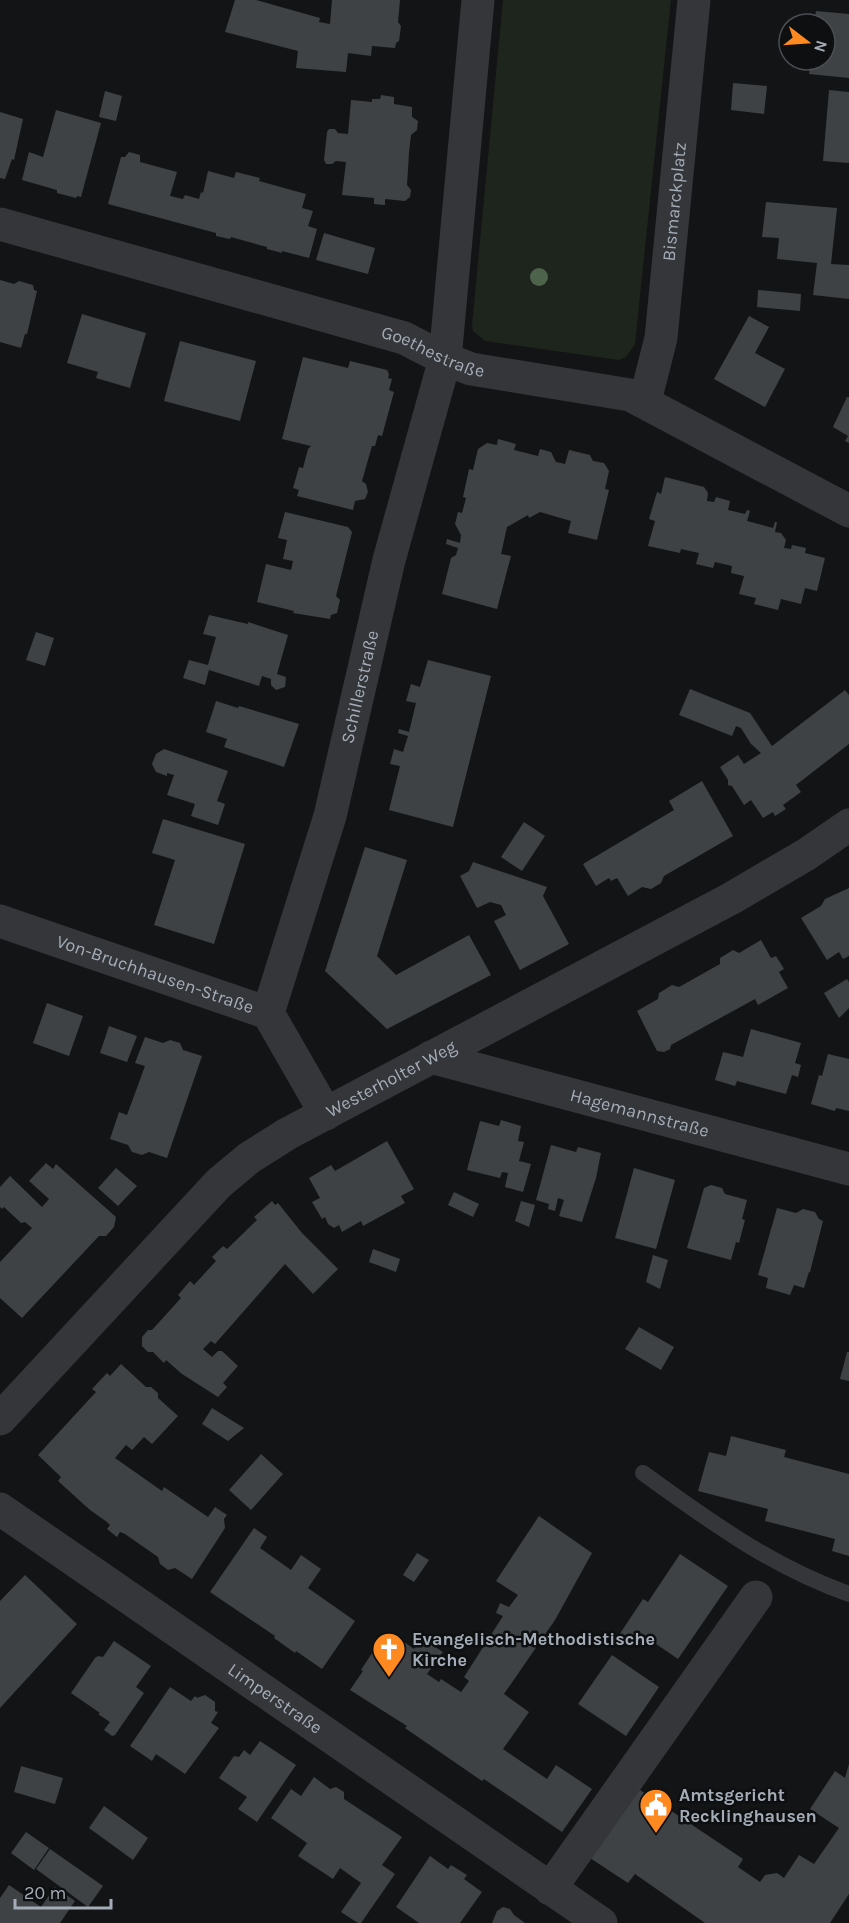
<svg xmlns="http://www.w3.org/2000/svg" width="849" height="1923" font-family="Karla,sans-serif">
<rect width="100%" height="100%" fill="#131415"/>
<path fill="#1d251d" d="M503,0H671L635,344L626,357L619,360L485,341L473,331L472,325Z"/>
<path fill="#3f4245" d="M235,0H256L320,18L319,22L330,24L332,0H400L398,22L401,26L399,41L396,43L395,48L372,46L371,56L348,53L346,72L296,68L298,51L225,32Z
M816,11L849,14V78L809,74L811,60H825V24H814Z
M733,83L767,86L764,114L731,110Z
M829,90L849,92V163L823,161Z
M105,91L122,96L116,121L99,117Z
M381,95L394,97V104L412,107V117L418,121L417,130L411,135L409,153L407,185L411,190L410,197L405,201L385,199V205L374,204V198L342,195L346,162L336,161L332,164H326L324,160L327,132L329,129H335L338,133L348,134L351,100L372,102V99H380Z
M56,110L101,123L81,197L77,196L76,198L57,193V190L22,180L29,152L43,157Z
M0,112L23,119L14,160L12,159L5,179L0,178Z
M129,152L140,155V162L177,172L170,196L183,199L185,195L199,199L201,192L203,193L208,171L234,178L236,172L260,178L259,181L306,194L302,208L313,211L308,226L317,229L309,258L282,251V253L267,249V247L231,237L230,239L216,236V233L108,204L121,157H125Z
M766,202L837,208L831,264L849,265V299L813,295L817,263L777,259L779,238L762,237Z
M324,233L375,248L368,274L316,260Z
M0,280L14,284L19,281L33,285L34,290L37,291L27,334H25L21,348L0,342Z
M758,290L801,294L800,311L757,307Z
M82,314L146,333L130,388L96,378L98,372L67,363Z
M749,316L769,327L755,353L785,369L765,407L714,379Z
M180,341L256,361L240,421L164,401Z
M303,357L348,368L350,361L387,370L389,374L388,378L392,379L389,390L394,392L382,436L378,435L375,446H372L362,481L366,484L368,492L365,499L355,501L353,510L297,496L299,490L293,488L299,467L303,468L308,449L311,446L282,439Z
M847,397H849V443L845,441L848,436L833,427Z
M498,439L516,444L514,450L538,456L540,449L551,452L556,462L565,464L569,450L590,455L593,461L604,463L609,471L605,489L609,490L597,540L568,533L571,521L540,512L529,518L528,515L507,527L501,554L511,556L497,609L442,594L451,558L456,555L458,548L446,544L447,539L460,543L461,535L455,524L458,512L462,513L466,498L463,497L469,469L473,470L478,449L487,443L497,445Z
M665,477L704,487L708,493L707,501L714,502L716,497L730,501L728,510L745,514L747,510L750,511L747,521L773,528L775,522H777L775,532L781,533L786,540L784,548L791,549L792,545L806,548L805,553L825,558L817,591L805,588L801,604L781,599L778,610L754,604L756,598L739,594L744,576L731,573L732,566L715,562L713,568L696,564L699,553L681,549L680,553L648,546L655,521L649,519L657,492L661,494Z
M285,512L348,527L352,532L336,596L340,600L337,613L331,615L330,619L293,613L294,611L257,602L266,564L291,570L293,561L283,559L287,540L278,538Z
M209,615L248,624V622L288,635L277,674L286,677L285,687L276,690L271,685V679L262,676L259,686L209,670L205,685L183,678L189,660L208,665L216,637L203,634Z
M36,632L54,638L45,666L26,660Z
M428,660L491,676L453,827L389,810L400,766L390,764L394,749L403,752L408,736L398,733L399,729L409,732L416,703L406,701L411,684L420,687Z
M690,689L750,713L772,746L845,690L849,695V744L796,785L801,792L783,805L786,809L775,816L773,812L763,818L751,800L744,805L732,786L728,785V780L720,767L738,755L744,764L761,753L751,744L741,728L736,726L732,736L679,715Z
M216,701L238,708L239,706L299,724L284,767L224,747L227,739L206,732Z
M164,749L228,771L217,801L225,804L218,825L191,816L195,804L167,795L174,775L167,773V776L156,772L152,764L156,754Z
M702,781L733,836L664,876L661,883L651,889L642,887L628,896L617,878L611,881L609,878L596,886L583,864L674,810L669,801Z
M163,819L245,844L214,944L154,925L175,860L152,853Z
M524,822L545,836L522,871L501,857Z
M365,847L407,860L377,956L396,975L469,935L491,975L387,1029L325,971Z
M473,862L547,887L543,896L569,944L520,970L494,921L506,915L501,905L490,902L477,908L460,876L469,871Z
M849,888V956L843,959L839,952L827,960L801,918L821,906L825,899Z
M761,940L771,958L776,956L784,969L779,972L788,988L758,1005L755,999L671,1045L670,1049L664,1052L657,1051L637,1011L658,999L659,993L672,985L679,987L720,964V958L733,950L739,953Z
M847,979L849,982V1008L839,1018L824,993Z
M47,1003L83,1016L69,1056L33,1043Z
M109,1026L137,1036L127,1062L100,1053Z
M751,1029L801,1043L795,1063L801,1065L798,1077L792,1075L786,1094L737,1081L735,1086L715,1080L723,1052L743,1057Z
M145,1037L163,1043L170,1040L180,1043L183,1050L202,1056L167,1158L149,1152L142,1155L132,1152L128,1145L110,1139L119,1112L127,1115L145,1066L135,1063Z
M828,1054L849,1059V1111L836,1108L835,1111L811,1104L819,1075L822,1076Z
M501,1120L521,1126L518,1141L524,1142L519,1161L531,1164L523,1192L505,1187L508,1173L502,1172L500,1178L467,1170L480,1121L499,1126Z
M387,1141L414,1189L401,1196L405,1203L363,1226L361,1221L342,1232L339,1225L334,1228L328,1224L325,1217L322,1219L312,1202L320,1198L309,1178L331,1165L335,1171Z
M551,1145L576,1152L578,1147L601,1153L596,1178L582,1222L559,1216L564,1200L558,1198L555,1211L548,1209L549,1204L536,1200Z
M46,1163L53,1169L56,1164L116,1217L114,1227L106,1236H99L22,1318L0,1298V1262L32,1228L25,1222L21,1223L4,1207L2,1209L0,1207V1187L10,1176L42,1207L49,1199L29,1181Z
M116,1168L137,1186L118,1206L98,1188Z
M634,1168L675,1180L656,1249L615,1238Z
M711,1185L722,1188L725,1194L747,1200L742,1219L745,1220L739,1243L736,1242L731,1260L687,1248L704,1188Z
M454,1192L479,1204L473,1217L448,1205Z
M272,1201L275,1205L278,1203L302,1233L338,1269L313,1294L285,1264L215,1344L211,1341L203,1349L212,1357L218,1351H222L238,1366L223,1383L227,1387L218,1397L182,1374L166,1360L164,1363L153,1352H148L142,1346V1337L148,1330H152L181,1298L178,1295L190,1281L194,1285L216,1261L212,1257L223,1246L227,1249L257,1220L254,1217Z
M521,1201L535,1205L529,1227L515,1221Z
M777,1208L796,1213L803,1209L815,1212L819,1219L823,1221L810,1272H809L804,1288L794,1285L790,1295L766,1288L768,1278L758,1275Z
M373,1249L400,1259L396,1272L369,1262Z
M653,1255L668,1260L660,1289L646,1282Z
M639,1327L674,1347L661,1370L625,1349Z
M847,1352H849V1381L840,1379Z
M121,1364L146,1387H151L158,1393V1398L178,1416L152,1444L144,1437L132,1450L126,1445L115,1458L162,1491L164,1487L208,1517L215,1507L227,1515L224,1519L225,1528L192,1579L175,1568L168,1570L160,1564L158,1557L125,1534L120,1532L117,1537L107,1529L110,1525L107,1522L90,1510L58,1481L61,1477L38,1455L96,1392L92,1389L107,1373L110,1376Z
M212,1408L244,1428L228,1441L202,1424Z
M731,1436L786,1450L784,1457L849,1474V1556L832,1551L835,1539L765,1521L768,1509L698,1491L709,1452L726,1456Z
M261,1454L283,1474L251,1510L229,1490Z
M539,1516L592,1553L555,1620L504,1694L529,1712L503,1749L547,1779L556,1765L592,1789L562,1832L484,1779L482,1781L405,1728L407,1726L350,1690L363,1671L361,1670L374,1650L377,1652L390,1632L414,1649L421,1638L443,1652L427,1674L439,1682L441,1679L461,1692L469,1681L464,1677L503,1616L496,1613L500,1603L509,1607L518,1595L496,1581Z
M254,1528L267,1537L260,1548L291,1570L301,1555L321,1569L308,1588L355,1621L322,1669L296,1651L295,1653L274,1638L275,1636L210,1592Z
M417,1553L429,1560L414,1582L403,1575Z
M680,1554L728,1586L678,1659L643,1635L635,1646L619,1635L643,1599L648,1602Z
M25,1575L77,1624L0,1708V1601Z
M114,1641L151,1666L136,1687L144,1693L115,1735L112,1736L104,1730L110,1722L98,1714L100,1713L71,1693L95,1658L98,1656L103,1657Z
M612,1655L659,1687L626,1736L578,1704Z
M170,1687L191,1701L195,1696L197,1698L205,1695L215,1702V1711L218,1712L211,1723L219,1728L185,1774L156,1754L152,1761L130,1746Z
M260,1741L296,1765L257,1822L238,1809L247,1797L219,1778L234,1756L239,1757L244,1750L250,1755Z
M849,1764V1894L830,1923H705L635,1874L628,1883L590,1858L637,1788L743,1859L738,1867L760,1882L765,1875L777,1873L784,1878L799,1855L814,1864L839,1828L810,1809L835,1771L845,1778Z
M21,1766L63,1778L55,1804L14,1792Z
M314,1777L330,1789L336,1787L344,1792V1799L402,1837L382,1865L395,1874L361,1923H358L341,1912L361,1883L340,1868L333,1879L298,1856L307,1843L271,1818L291,1789L301,1796Z
M104,1806L148,1838L133,1860L89,1828Z
M26,1832L49,1848L34,1870L11,1853Z
M50,1849L103,1886L88,1907L36,1869Z
M430,1856L448,1869L451,1865L467,1875L464,1879L482,1892L460,1923H419L396,1907Z
M9,1885L41,1907L55,1887L75,1901L60,1923H0V1898Z
M503,1907L510,1909L514,1915L525,1923H492L497,1911Z"/>
<g fill="none" stroke-linecap="round" stroke-linejoin="round">
<path stroke="#34363a" stroke-width="16" d="M643,1473C710,1521 770,1566 849,1594"/>
<g stroke="#34363a" stroke-width="33">
<path id="s1" d="M0,224L404,338L445,359L471,369L630,395L849,511"/>
<path id="s2" d="M645,401L661,338L694,0"/>
<path id="s3" d="M0,921L268,1013L326,1114"/>
<path id="s4" d="M268,1013L330,816L389,560L445,359L478,0"/>
<path id="s5" d="M431,1057L849,1169"/>
<path id="s6" d="M0,1509L601,1923"/>
<path d="M550,1889L756,1597"/>
</g>
<path stroke="#34363a" stroke-width="33" id="s7" d="M0,1419L219,1183L249,1158L287,1134L732,898L807,854L849,825"/>
</g>
<circle fill="#4e634c" cx="539" cy="277" r="9"/>
<defs>
<symbol id="church-pin" viewBox="-11 -11 22 30"><path d="M0 17L-7.5 6A9.5 9.5 0 1 1 7.5 6Z" fill="#ff8921" stroke="#0e0f10"/><path d="M-1.2-6h2.4v3.5h3.3v2.4h-3.3V6h-2.4V-.1h-3.3v-2.4h3.3Z" fill="#fff"/></symbol>
<symbol id="civic-pin" viewBox="-11 -11 22 30"><path d="M0 17L-7.5 6A9.5 9.5 0 1 1 7.5 6Z" fill="#ff8921" stroke="#0e0f10"/><path d="M-.6-6.5H3V-4.5H.6V-3L4-1V1h2V6H-6V1h2V-1L-.6-3ZM-1.2 2.5V6h2.4V2.5Z" fill="#fff"/></symbol>
</defs>
<g fill-rule="evenodd">
<use href="#church-pin" x="370" y="1630" width="38" height="52"/>
<use href="#civic-pin" x="637" y="1786" width="38" height="52"/>
</g>
<g text-anchor="middle" stroke-width="5" stroke-linejoin="round" paint-order="stroke">
<g font-size="18" fill="#a4adb7" stroke="#0e0f10">
<text dy="6" stroke="none"><textPath href="#s2" startOffset="202">Bismarckplatz</textPath></text>
<text dy="6" stroke="none"><textPath href="#s1" startOffset="452">Goethestraße</textPath></text>
<text dy="6" stroke="none"><textPath href="#s4" startOffset="339">Schillerstraße</textPath></text>
<text dy="6" stroke="none"><textPath href="#s3" startOffset="164">Von-Bruchhausen-Straße</textPath></text>
<text dy="6" stroke="none"><textPath href="#s7" startOffset="524">Westerholter Weg</textPath></text>
<text dy="6" stroke="none"><textPath href="#s5" startOffset="216">Hagemannstraße</textPath></text>
<text dy="6" stroke="none"><textPath href="#s6" startOffset="334">Limperstraße</textPath></text>
</g>
<g font-size="18" font-weight="bold" fill="#a4adb7" stroke="#0e0f10" text-anchor="start">
<text x="412" y="1645">Evangelisch-Methodistische<tspan x="412" dy="21">Kirche</tspan></text>
<text x="679" y="1801">Amtsgericht<tspan x="679" dy="21">Recklinghausen</tspan></text>
</g>
</g>
<g transform="translate(807 42) rotate(107)"><circle r="28" fill="#0e0f10" stroke="#4a4e53" stroke-width="1.5"/>
<path d="M0-4.5L10 22L0 15L-10 22Z" fill="#ff8921"/>
<text y="-9" font-size="16" font-weight="bold" text-anchor="middle" fill="#a4adb7">N</text>
</g>
<path d="M15 1899v9h96v-9" fill="none" stroke="#a4adb7" stroke-width="3"/>
<text x="24" y="1899" font-size="18" fill="#a4adb7" stroke="#0e0f10" stroke-width="4.5" paint-order="stroke">20 m</text>
</svg>
